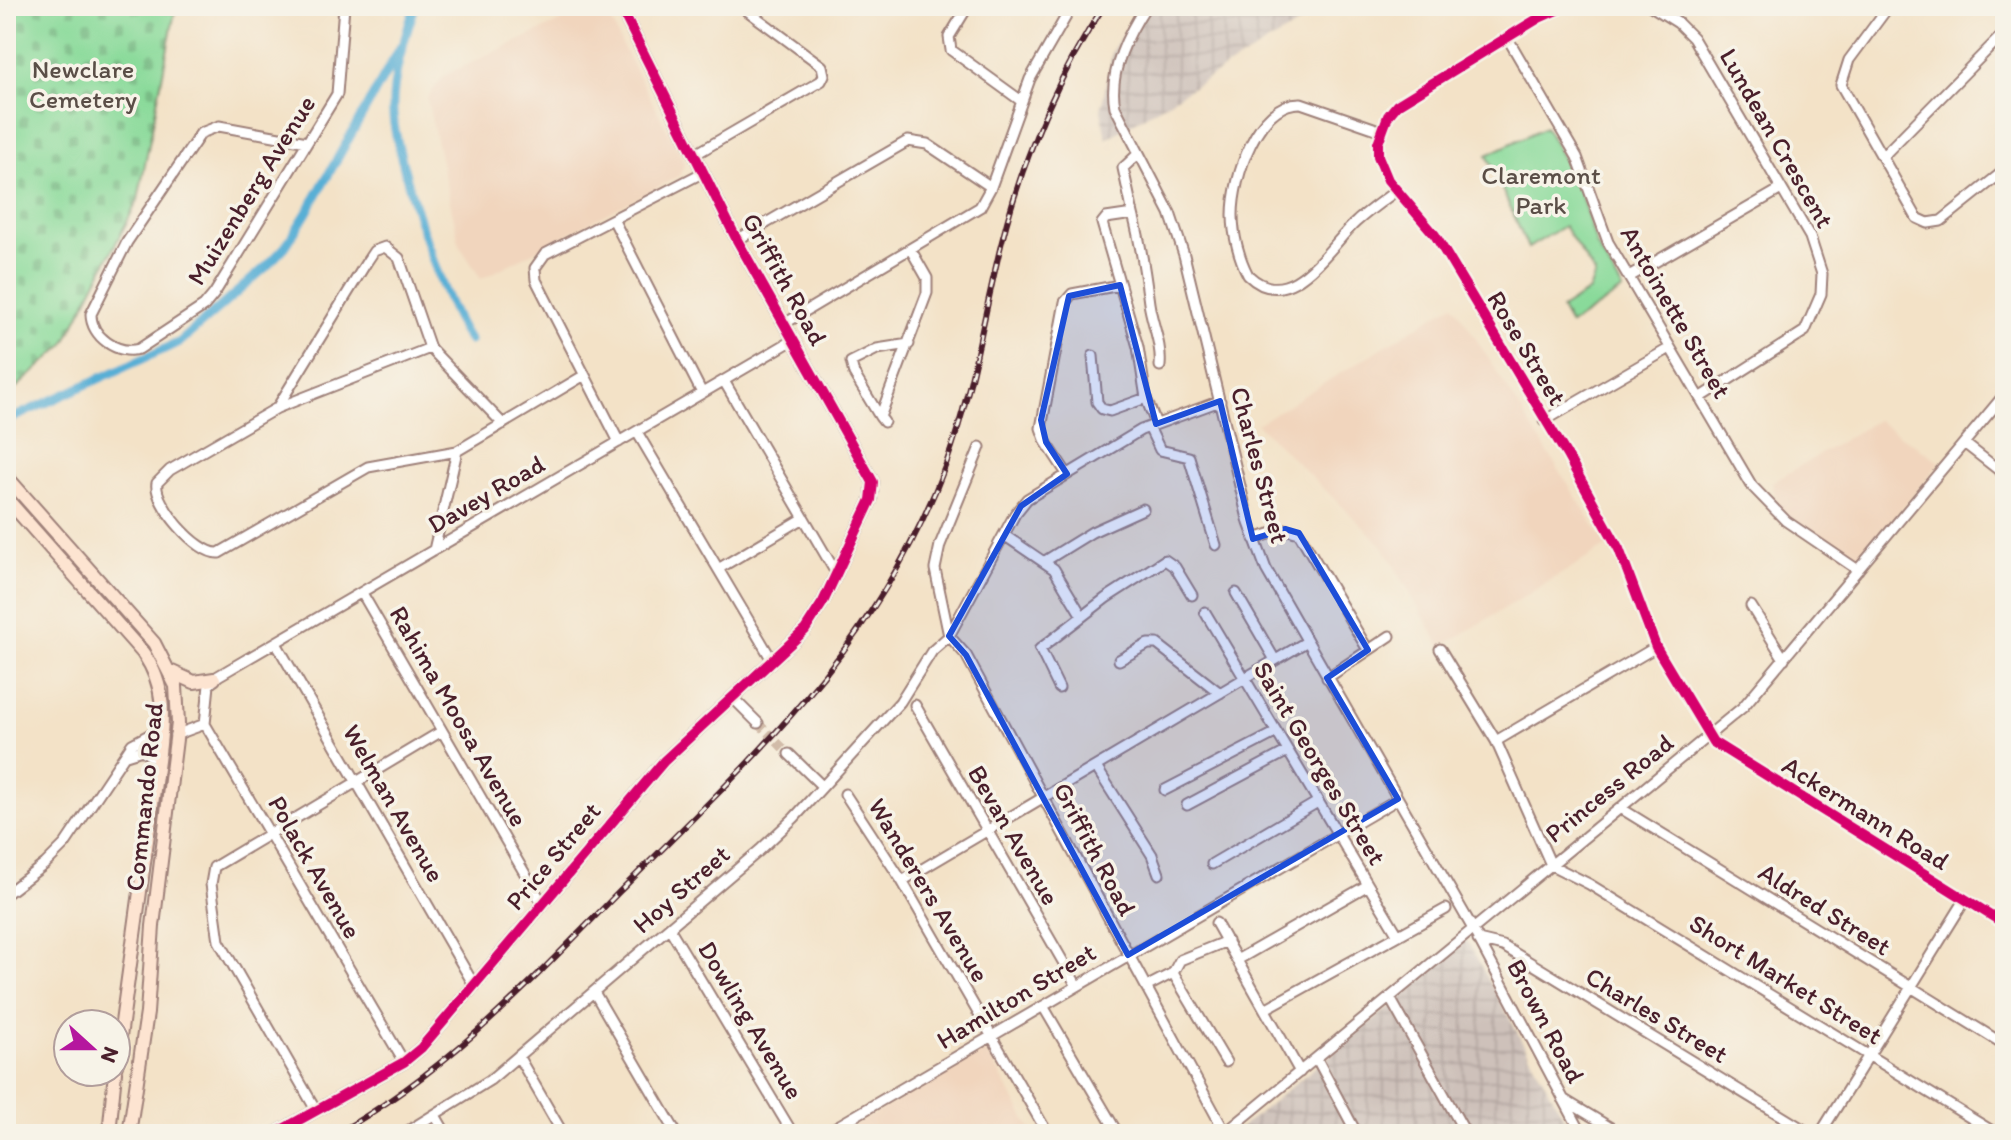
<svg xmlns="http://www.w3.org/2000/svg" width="2011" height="1140" font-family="Itim,sans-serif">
<defs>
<pattern id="industrial-grid" width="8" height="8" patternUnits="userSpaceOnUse" patternTransform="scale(2)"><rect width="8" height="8" fill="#cec1ba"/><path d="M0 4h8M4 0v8" fill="none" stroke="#b2a5a0"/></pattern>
<pattern id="cemetery-stones" width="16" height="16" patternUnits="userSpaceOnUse" patternTransform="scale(2)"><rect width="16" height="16" fill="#89da9a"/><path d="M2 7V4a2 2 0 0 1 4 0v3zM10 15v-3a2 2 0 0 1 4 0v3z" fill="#78bb85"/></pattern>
</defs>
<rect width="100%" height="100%" fill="#f7f3e8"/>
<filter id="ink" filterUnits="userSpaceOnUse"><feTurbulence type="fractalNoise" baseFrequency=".0125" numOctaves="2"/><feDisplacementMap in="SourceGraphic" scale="16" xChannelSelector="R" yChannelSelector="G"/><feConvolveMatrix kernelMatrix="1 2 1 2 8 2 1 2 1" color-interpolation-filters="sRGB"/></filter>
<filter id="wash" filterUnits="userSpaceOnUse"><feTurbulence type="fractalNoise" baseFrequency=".006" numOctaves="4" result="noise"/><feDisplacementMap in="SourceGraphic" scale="32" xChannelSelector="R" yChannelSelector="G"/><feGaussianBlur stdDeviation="1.8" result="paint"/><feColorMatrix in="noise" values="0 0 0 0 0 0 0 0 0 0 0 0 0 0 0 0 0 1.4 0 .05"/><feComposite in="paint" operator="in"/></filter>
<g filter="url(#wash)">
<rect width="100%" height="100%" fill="#f3e2c7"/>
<path fill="#f1d5bd" d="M594,6H605L623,47L685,163L679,176L481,279L460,246L427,99L443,76Z
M1454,304L1607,546L1441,647L1383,546L1257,424Z
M1877,420L1940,462L1862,558L1849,559L1779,510L1772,483Z
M986,1050L1034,1134H839Z"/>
<path fill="url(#industrial-grid)" d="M1141,6H1329L1106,139L1101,110L1113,49Z
M1466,939L1573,1134H1233L1391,1006Z"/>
<path fill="#89da9a" stroke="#6a7c62" stroke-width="2" d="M1545,127L1577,183L1597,246L1623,290L1570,325L1561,309L1589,291L1595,274L1564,226L1528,248L1487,155Z"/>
<path fill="url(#cemetery-stones)" stroke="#6a7c62" stroke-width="2" d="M6,6H176L138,200L64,345L6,397Z"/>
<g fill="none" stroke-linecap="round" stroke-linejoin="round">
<path stroke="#58afd5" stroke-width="9" d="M415,6C404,40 391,79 393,114C394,151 447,316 470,341
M6,421L180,342L267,266L285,247L306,214L404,41"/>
</g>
</g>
<g filter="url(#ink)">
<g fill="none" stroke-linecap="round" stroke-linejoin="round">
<path stroke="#d1bba8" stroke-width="9" stroke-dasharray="9 4.5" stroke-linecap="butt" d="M758,723L789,754"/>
<defs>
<path id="minor" d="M968,6L949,37L951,50L1020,100
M1146,6C1127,35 1108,72 1115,107L1170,213L1184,255L1249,523L1266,569L1473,929L1582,1134
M1566,6L1539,18L1397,105L1388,116L1378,143V156L1388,180L1435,235L1568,457L1619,549L1656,647L1713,742L2005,924
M1651,6L1678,23L1693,38L1810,237L1822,274L1821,294L1805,331L1700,398
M1889,6L1849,60L1841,85L1917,218L1928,223L1941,221L2005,170
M1507,37L1577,157L1608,242L1752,486L1786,521L1858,570
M1382,131L1301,103C1257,102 1233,178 1233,215C1233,235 1239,258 1248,275C1290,316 1330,245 1356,222C1368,211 1382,201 1396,191
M307,142L219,126L201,133L127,242L91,314C91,337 118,355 139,349L204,306L214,294L337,94L344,6
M1138,154L1123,168L1133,214L1106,218L1102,223L1138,347L1146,398L1156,424
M694,155L821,81L824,75L822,66L741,6
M1882,157L2005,32
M1133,214C1141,244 1145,272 1149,303C1152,324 1162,344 1160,366
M613,219L702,393
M737,240L908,141L927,144L991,187
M1629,277L1781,189
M784,324L980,207L991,187L1030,79L1072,6
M430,348L277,408L170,470L157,483C153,503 198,555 219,553L368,467L457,451L583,376
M1093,356L1097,402L1102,409L1110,411L1146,398
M724,381L836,573
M277,408L366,263L374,251L385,247L399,258L430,348L503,424
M880,417L854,374L851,362L877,349L909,344
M1544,421L1670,348
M884,422L880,417L927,293V278L911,250
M1149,427L1160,450L1189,457L1216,545
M637,432L772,660
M619,442L536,280L535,268L545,254L702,173
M1964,443L2005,475
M980,447L940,545L935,569L949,636L966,655L1226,1134
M1067,474L1046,442L1041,428L1065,302L1072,294L1120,285
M1004,535L1054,569L1082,616
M1254,539L1285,529L1299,533L1368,650
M434,550L457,451
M1045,561L1092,532L1143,509
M718,569L804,518
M362,593L542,903
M1236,593L1275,660
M1751,606L1784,659
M1205,612L1398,935
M276,643L474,985
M1440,649L1496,741L1551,865L1589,884L1997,1134
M1119,660L1148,644H1157L1220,693
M1327,678L1390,636
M1059,688L1040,649L1106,598L1165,560L1175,567L1192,595
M732,697L758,723
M915,705L1077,986
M175,735L205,724
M1496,741L1656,647
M789,754L822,786
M126,755L142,750L158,761
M1096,767L1152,855L1159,874
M1165,790L1275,733
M845,794L902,881L1048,1134
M1187,805L1286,752
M1622,809L2005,1045
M1212,864L1316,803
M902,881L1306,642
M6,894L45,864L65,844L132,744L162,728
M1216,923L1300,1072
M670,929L793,1134
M1478,940L1503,946L1811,1134
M1237,960L1368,885
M1146,987L1173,973
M594,992L677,1134
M1390,998L1466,1134
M1043,1006L1118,1134
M1265,1009L1446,909
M518,1056L563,1134
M1317,1059L1357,1134
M404,1062L205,724L209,685L218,676L793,340
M1226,1062L1173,973L1180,960L1227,941
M1563,1099L1621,1134
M316,1110L219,941L211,884L214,867L442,731
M435,1115L446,1134
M1225,1133L1743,707L2005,394
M403,1134L490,1080L760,850L794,818L900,702L932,651L949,636L1015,514L1027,499L1141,430L1220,401
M824,1134L1398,799
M1820,1134L1965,900"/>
<path id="tertiary" d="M274,1134L404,1062L421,1048L664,761L805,630L823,602L871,500L873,482L737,240L620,6"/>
<path id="secondary" d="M6,476L154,643L176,686L178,723L153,926L147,1013L129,1134
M6,498L143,653C168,688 163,722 158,761L116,1066
M172,672L194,682L214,679
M109,1134L115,1072"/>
</defs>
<use href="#minor" stroke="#9e8079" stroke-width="13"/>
<use href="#tertiary" stroke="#9e8079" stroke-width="15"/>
<use href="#secondary" stroke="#9e8079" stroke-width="16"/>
<use href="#minor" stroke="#fff" stroke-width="9"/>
<use href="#tertiary" stroke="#fff" stroke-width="11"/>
<use href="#secondary" stroke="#fde4d1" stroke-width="12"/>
<defs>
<path id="rail" d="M336,1134C447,1072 531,982 619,892C753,758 878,647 946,464C972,393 983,318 1001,245C1022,160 1056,79 1104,6"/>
</defs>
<use href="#rail" stroke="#4a1f2b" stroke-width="6"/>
<use href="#rail" stroke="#f7f3e8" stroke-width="3" stroke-dasharray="9" stroke-linecap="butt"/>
<defs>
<path id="cycleway" d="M1566,6L1539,18L1397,105L1388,116L1378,143V156L1388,180L1435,235L1568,457L1619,549L1656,647L1713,742L2005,924
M274,1134L404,1062L421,1048L664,761L805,630L823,602L871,500L873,482L737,240L620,6"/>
</defs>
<use href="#cycleway" stroke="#f7f3e8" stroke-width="15"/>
<use href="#cycleway" stroke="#d6006c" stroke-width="10"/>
</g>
</g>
<path fill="#1d4ed8" fill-opacity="0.2" stroke="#1d4ed8" stroke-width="6" stroke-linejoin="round" d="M1120,285L1156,424L1220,401L1253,539L1285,529L1299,533L1368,650L1327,678L1398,799L1128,955L966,655L949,636L1021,506L1067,474L1046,442L1041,420L1069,296Z"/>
<g text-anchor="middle" stroke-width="7" stroke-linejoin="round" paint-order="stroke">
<g font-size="26" fill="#5a4e47" stroke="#f7f3e8">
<text x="83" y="78">Newclare<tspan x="83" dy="30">Cemetery</tspan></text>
<text x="1541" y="184">Claremont<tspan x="1541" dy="30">Park</tspan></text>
</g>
<g font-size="26" fill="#4a1f2b" stroke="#f7f3e8">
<text transform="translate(1777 138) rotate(60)" y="9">Lundean Crescent</text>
<text transform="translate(251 190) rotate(-58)" y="9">Muizenberg Avenue</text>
<text transform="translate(785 279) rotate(61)" y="9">Griffith Road</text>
<text transform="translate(1676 312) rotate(60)" y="9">Antoinette Street</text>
<text transform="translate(1527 348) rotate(59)" y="9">Rose Street</text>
<text transform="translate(1260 465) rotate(75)" y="9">Charles Street</text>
<text transform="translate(486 494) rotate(-30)" y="9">Davey Road</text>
<text transform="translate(459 716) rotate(60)" y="9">Rahima Moosa Avenue</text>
<text transform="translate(1320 763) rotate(59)" y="9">Saint Georges Street</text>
<text transform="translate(1609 788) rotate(-39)" y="9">Princess Road</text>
<text transform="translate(144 797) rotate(-84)" y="9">Commando Road</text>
<text transform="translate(394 803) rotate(60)" y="9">Welman Avenue</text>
<text transform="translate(1866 813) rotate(32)" y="9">Ackermann Road</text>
<text transform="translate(1014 835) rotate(60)" y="9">Bevan Avenue</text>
<text transform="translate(1095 849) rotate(62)" y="9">Griffith Road</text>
<text transform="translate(553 856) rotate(-50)" y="9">Price Street</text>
<text transform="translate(315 867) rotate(60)" y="9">Polack Avenue</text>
<text transform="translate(681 889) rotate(-41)" y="9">Hoy Street</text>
<text transform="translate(929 890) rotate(59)" y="9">Wanderers Avenue</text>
<text transform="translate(1825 909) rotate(32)" y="9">Aldred Street</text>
<text transform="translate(1786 979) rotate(32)" y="9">Short Market Street</text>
<text transform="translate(1016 996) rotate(-31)" y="9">Hamilton Street</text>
<text transform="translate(1657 1015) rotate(31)" y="9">Charles Street</text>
<text transform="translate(751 1020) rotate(59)" y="9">Dowling Avenue</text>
<text transform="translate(1546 1021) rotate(62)" y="9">Brown Road</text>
</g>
</g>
<rect width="2011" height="1140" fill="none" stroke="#f7f3e8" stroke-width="32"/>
<g transform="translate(92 1048) rotate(111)"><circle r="38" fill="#f7f3e8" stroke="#b29e9c" stroke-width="2"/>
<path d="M0-6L14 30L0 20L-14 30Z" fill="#b5179e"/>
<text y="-12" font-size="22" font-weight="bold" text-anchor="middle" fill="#4a1f2b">N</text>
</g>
</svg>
